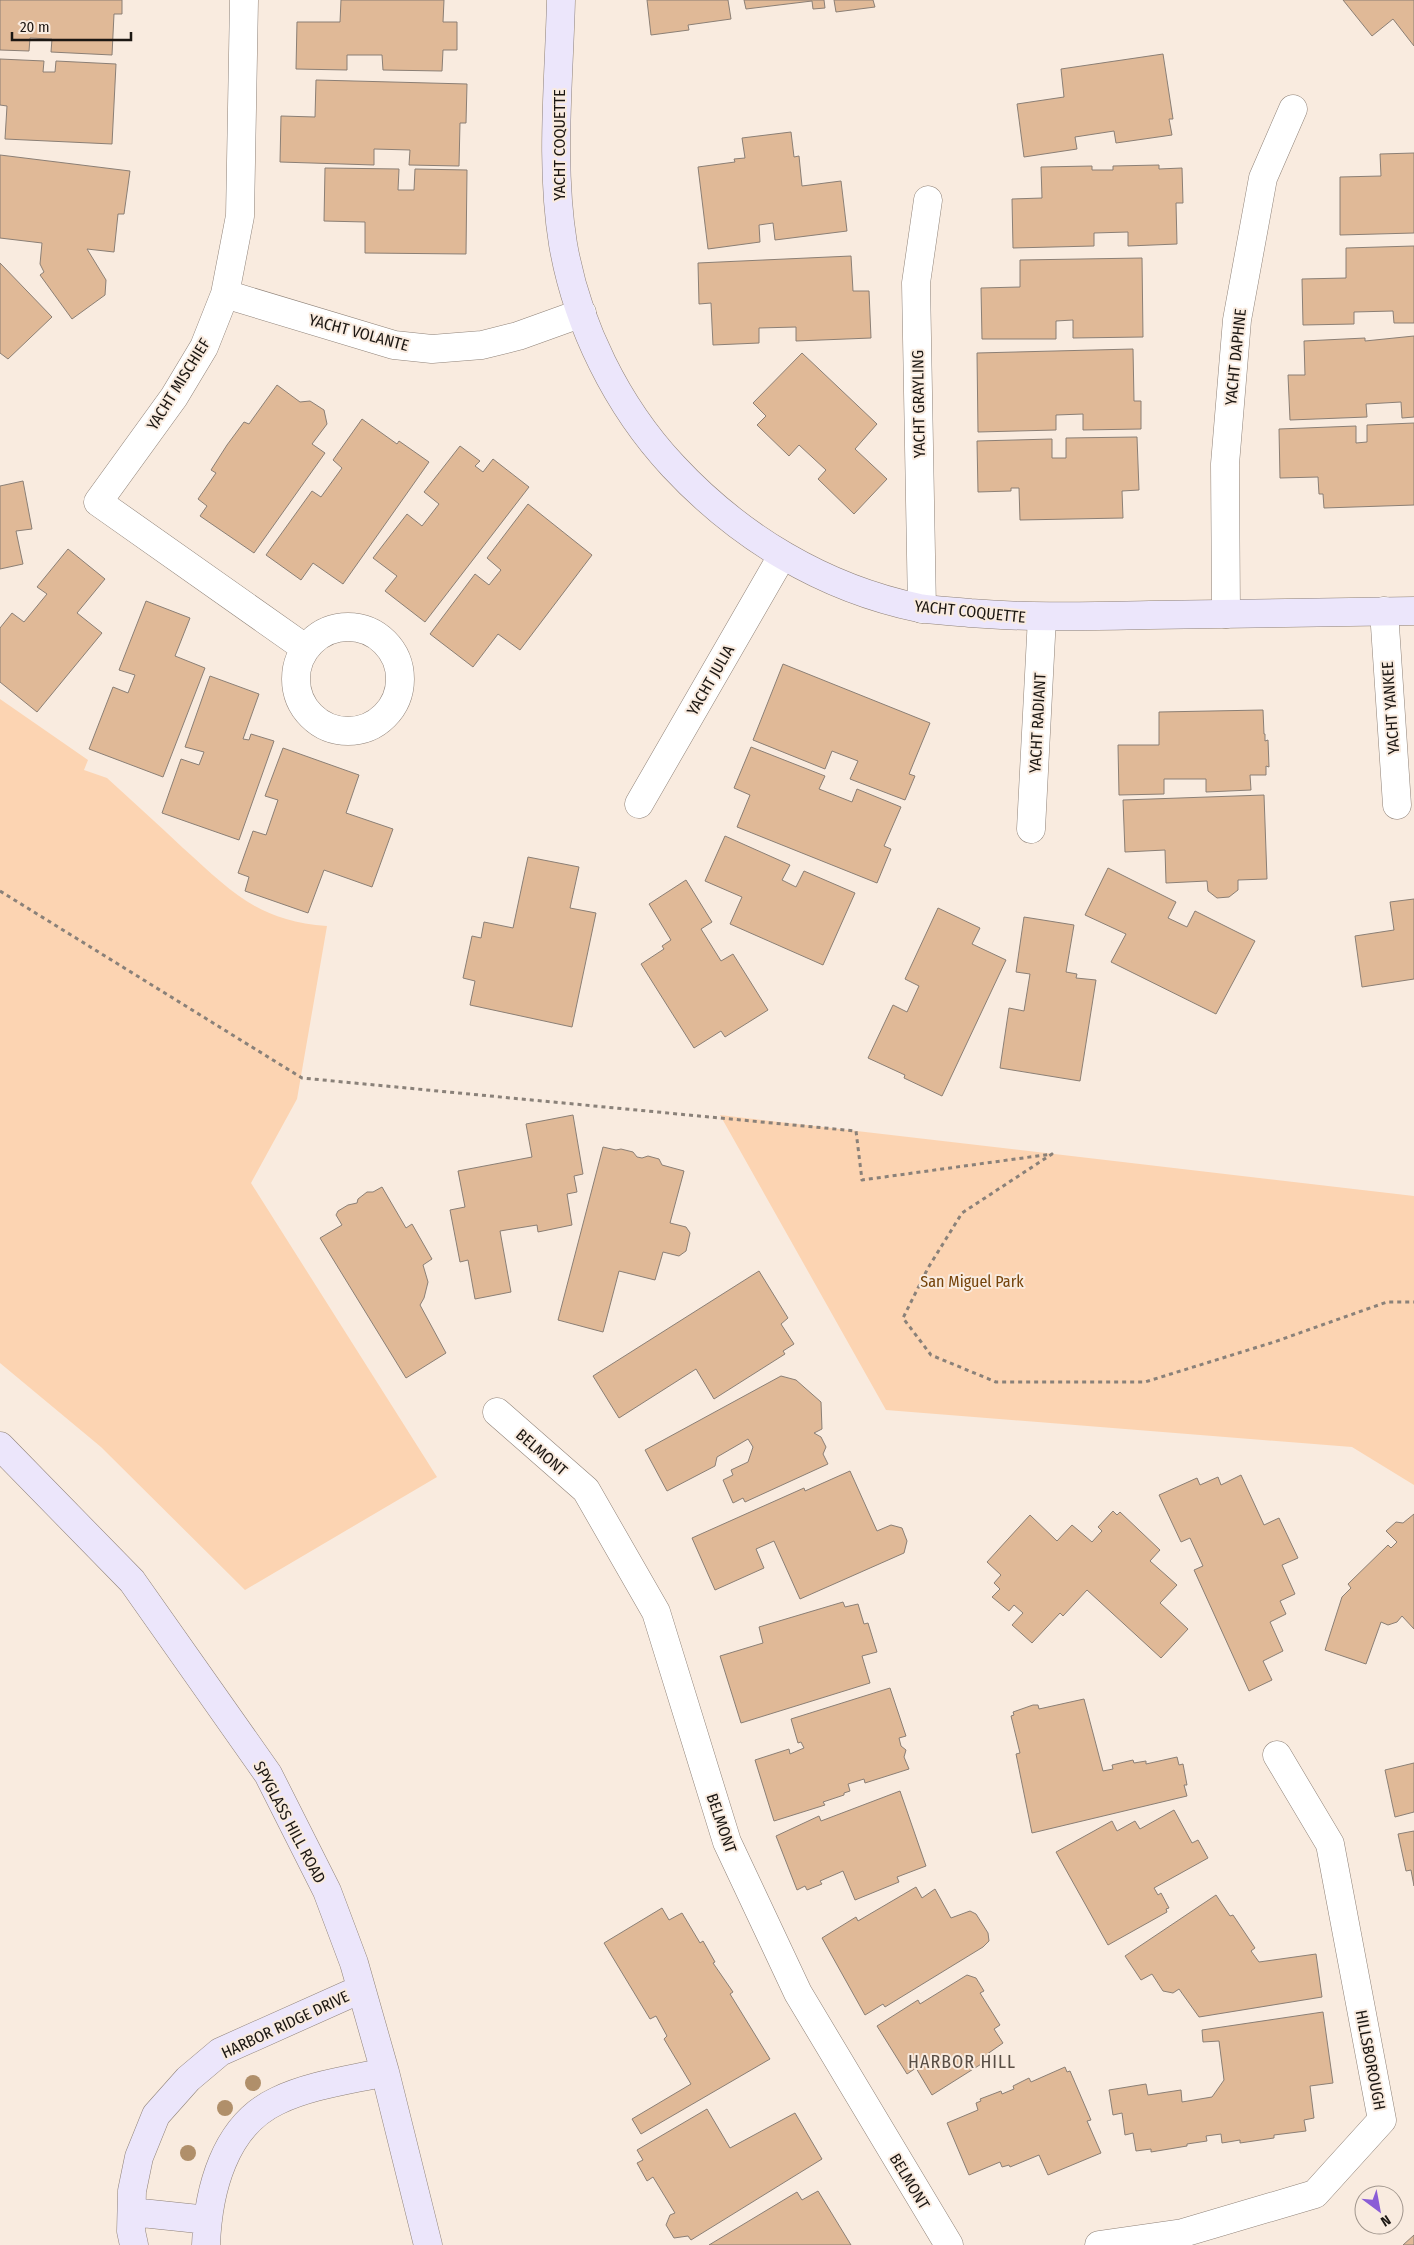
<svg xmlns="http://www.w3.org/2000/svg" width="1414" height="2245" font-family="'Fira Sans Condensed',sans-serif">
<rect width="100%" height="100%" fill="#f9ebdf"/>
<path fill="#fcd4b2" d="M0,699L88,760L84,770L107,778C132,801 158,824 183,848C232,892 258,921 327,926L297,1099L251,1183L437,1477L245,1590L101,1447L0,1363Z
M720,1115L1414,1196V1485L1352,1447L886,1410Z"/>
<path fill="#e0b997" stroke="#8b7f75" d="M0,0H122V14H114L112,55L51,52L52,39L30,38L29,51L0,50Z
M341,0H444L443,22H457V50H443L442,71L383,70L382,55H347V70L296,69L297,22H340Z
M647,0H728L731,19L688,25L689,30L651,35Z
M744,0H824L825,8L813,9L812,1L746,9Z
M834,0H873L875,7L836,12Z
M1343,0H1414V46L1393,19L1372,36Z
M1163,54L1173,119H1169L1172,135L1116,143L1114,131L1075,137L1077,149L1024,157L1017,104L1064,97L1061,69Z
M0,59L44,61L43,72H55L56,61L116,64L112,144L5,139L7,106L0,105Z
M316,80L467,84L466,123H460L459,166L409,165L410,150L374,149V165L280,162L281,116L315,117Z
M791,132L794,157L799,156L802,186L841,181L847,231L775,240L773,223L759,225L760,242L708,249L698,167L735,162L734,159L745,158L742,138Z
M1414,153V233L1340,235V177L1381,176L1380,154Z
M0,155L130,171L124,214H118L114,252L87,249L106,280L105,295L72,319L40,275L44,272L40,264L42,243L0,238Z
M1159,165V169L1182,168L1183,203H1176L1177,244L1128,246V232L1094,233V246L1013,248L1012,199L1042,198L1041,167L1092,166V170H1113V166Z
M325,168L399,169L398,190H414L415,169L467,170L466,254L365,253V222L324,221Z
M1414,246V323H1394L1393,311L1354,312V324L1303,325L1302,279L1346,278V248Z
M851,256L853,291H869L871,338L796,341V327L759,328V343L713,345L711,303L699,304L698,263Z
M1142,258L1143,337L1073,338V320L1056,321V339H982L981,288L1020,287V260Z
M0,263L52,317L8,359L0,353Z
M1414,336V417L1402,418L1401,402L1366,404L1367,417L1290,420L1288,375H1305L1304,341L1365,338V341Z
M1133,349L1134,401H1141V429L1083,430V414L1056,415V430L978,432L977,353Z
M802,353L877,424L855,449L887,479L854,514L818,479L826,470L799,445L789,456L757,425L766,416L753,403Z
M277,385L300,402L310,401L324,410L327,424L312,444L325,453L254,553L200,516L207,506L198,499L216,473L211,470L227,445L244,422L249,424Z
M362,419L397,444L399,441L429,462L343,584L313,563L301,580L266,555L312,491L321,497L342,468L333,460Z
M1414,423V505L1324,508L1323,494H1319L1318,477L1280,478L1279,429L1356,426V443L1367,442V425Z
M1137,437L1139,490L1122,491L1123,518L1020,520L1019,488H1011V491L978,492L977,441L1052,439V458H1066V438Z
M460,446L480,461L475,466L483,472L493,459L529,487L425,622L385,591L397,576L373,558L407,514L422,526L439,504L424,492Z
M23,481L32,529L16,531L23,564L0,569V486Z
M528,504L592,555L520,650L498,634L473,667L430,634L475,574L489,585L501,570L487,558Z
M68,549L105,579L77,613L102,633L37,712L0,682V628L12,613L24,622L47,594L37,587Z
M146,601L190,618L175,656L205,668L163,777L89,749L113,687L128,693L135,675L119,670Z
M783,664L930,723L909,774L915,776L905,800L850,779L858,761L832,751L825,769L753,740Z
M210,676L259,694L243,739L249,740L251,734L274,741L239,840L162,813L181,759L199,765L204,752L185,747Z
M1263,710L1264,734H1265V741L1268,740L1269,767L1266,766V775H1250L1251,790L1206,792V779H1164V794L1119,795L1118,745H1159V712Z
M751,747L825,776L819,789L852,802L857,789L901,807L884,846L891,849L877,883L737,827L750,795L734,788Z
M283,748L359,775L346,813L393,829L372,887L324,870L308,913L245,891L249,877L238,873L253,831L266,835L278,800L265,796Z
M1264,795L1267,879L1238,880V890L1229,897L1217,898L1208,891L1207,881L1166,883L1165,850L1125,852L1123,800Z
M725,836L790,865L782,880L796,887L804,871L855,893L823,965L730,924L742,897L705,881Z
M528,857L579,867L570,908L596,913L572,1027L470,1005L475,981L463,978L472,936L481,938L484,922L513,928Z
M1108,868L1176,902L1168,918L1187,927L1195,911L1255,941L1216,1014L1111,962L1126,934L1085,915Z
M686,880L712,922L701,929L721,961L733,954L768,1010L725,1037L721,1031L694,1048L641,964L664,949L662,946L671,940L649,904Z
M1414,899V979L1362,987L1355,936L1394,930L1390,902Z
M938,908L980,928L972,944L1006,960L942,1096L904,1078L905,1075L868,1058L893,1005L907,1012L919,986L905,979Z
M1024,917L1074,925L1066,972L1077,974L1076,978L1096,980L1080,1081L1000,1068L1009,1008L1024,1011L1030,974L1016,972Z
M573,1115L583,1174L574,1176L577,1192L567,1194L572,1225L538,1232L537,1225L500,1231L511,1292L475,1299L468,1260L460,1262L450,1210L465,1207L458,1171L532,1157L526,1124Z
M603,1147L616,1150L621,1149L633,1152L637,1157L642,1158L648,1156L659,1159L662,1165L684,1171L670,1223L686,1227L690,1233L686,1251L679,1256L663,1252L655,1280L619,1271L603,1332L558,1320Z
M382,1187L406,1228L412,1224L432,1259L423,1265L428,1282L424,1298L420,1305L446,1353L406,1378L320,1238L342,1225L336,1215L338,1211L348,1205L357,1203L358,1199L367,1192H373Z
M759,1271L788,1318L781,1324L794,1344L783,1351L785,1354L714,1399L696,1369L619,1418L593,1376Z
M781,1376L796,1380L821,1402L822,1429L814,1433L821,1437L826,1447L823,1454L828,1464L745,1502L743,1498L733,1503L723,1480L733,1475L731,1470L748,1462L753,1447L748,1439L717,1457L715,1466L667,1491L645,1450Z
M850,1471L877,1531L891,1525L902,1528L907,1541L904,1553L800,1599L774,1541L756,1549L764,1568L715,1590L692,1538L804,1488L805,1491Z
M1241,1475L1264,1525L1279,1518L1298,1558L1282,1565L1295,1594L1280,1601L1286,1614L1270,1622L1283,1651L1263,1661L1272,1680L1249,1691L1194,1570L1203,1566L1190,1538L1181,1542L1159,1495L1197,1478L1200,1485L1218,1477L1221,1485Z
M1113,1511L1117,1515L1120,1512L1160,1550L1150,1561L1177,1585L1160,1603L1188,1629L1161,1658L1087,1590L1063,1616L1060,1613L1032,1643L1012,1625L1023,1613L1014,1605L1009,1611L992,1597L1000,1589L994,1583L1001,1575L987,1562L1030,1515L1057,1541L1072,1525L1092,1542L1102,1531L1098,1527Z
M1414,1514V1629L1402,1616L1397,1622L1388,1625L1381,1622L1366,1664L1325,1650L1342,1597L1351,1588L1348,1584L1388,1545L1391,1548L1397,1542L1386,1531L1396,1522L1403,1523Z
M843,1602L845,1607L858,1604L864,1624L868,1623L877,1652L862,1656L870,1683L741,1723L720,1656L763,1643L759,1627Z
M890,1688L906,1736L899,1738L901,1746L906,1750L904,1757L909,1769L865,1783L864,1779L848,1784L850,1791L844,1793V1795L823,1802L825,1805L774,1821L755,1760L789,1749L790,1754L804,1748L801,1742L798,1743L791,1719Z
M1084,1699L1103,1771L1113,1769L1112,1765L1133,1760L1134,1763L1146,1761V1764L1177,1757L1179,1765L1183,1764L1187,1785H1184L1187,1796L1032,1833L1016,1754L1020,1753L1011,1716L1014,1715L1013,1712L1033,1705H1038L1039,1709Z
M1414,1763V1812L1395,1817L1385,1770Z
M900,1791L926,1866L897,1877L899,1882L855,1900L843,1871L820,1881L822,1884L807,1890L805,1886L797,1890L776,1836L819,1816L821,1821Z
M1174,1810L1192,1843L1198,1840L1208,1858L1154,1888L1158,1895L1161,1893L1169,1908L1166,1909L1167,1912L1108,1945L1056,1852L1112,1821L1117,1831L1135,1821L1140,1829Z
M1414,1831V1886L1411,1870L1406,1871L1398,1834Z
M916,1887L922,1898L935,1889L951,1918L970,1911L976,1914L988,1933L989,1941L983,1947L885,2007L883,2004L865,2015L822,1938L856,1917L858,1921Z
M1216,1895L1230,1916L1233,1915L1255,1948L1251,1951L1259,1962L1316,1954L1322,1997L1199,2017L1179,1989L1173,1993L1163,1991L1152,1974L1141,1980L1125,1956Z
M662,1908L669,1920L682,1913L700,1943L703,1941L715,1962L713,1963L733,1992L730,1994L770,2059L641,2134L632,2119L691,2084L664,2039L667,2036L656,2016L650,2019L604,1943Z
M967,1975L976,1978L984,1991L980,1993L1000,2025L994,2029L1003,2043L983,2057L986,2061L932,2095L916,2068L907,2074L877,2026L918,2000L920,2004Z
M1323,2012L1333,2083L1310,2086L1314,2118L1304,2120L1306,2131L1274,2135V2138L1240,2143V2140L1222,2143L1221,2134L1206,2136L1207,2141L1187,2144V2146L1151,2152V2149L1136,2151L1133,2133L1125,2135L1122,2113L1113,2115L1109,2090L1146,2084L1148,2095L1181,2090L1182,2102L1212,2097L1224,2080L1219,2041L1203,2042L1202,2030Z
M1065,2067L1067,2072L1070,2071L1091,2120L1087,2121L1101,2153L1048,2175L1039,2155L1010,2167L1009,2165L1002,2167L1000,2162L969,2175L947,2123L978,2110L976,2103L981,2101L980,2099L1001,2091L1002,2094L1014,2089L1013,2086L1029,2078L1031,2082Z
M707,2109L730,2148L795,2113L822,2159L691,2240L688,2236L674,2238L666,2225L670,2215L675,2213L653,2177L647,2181L637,2163L643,2160L637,2150Z
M818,2191L851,2245H709L797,2192L802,2200Z
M1414,2235V2245H1403Z"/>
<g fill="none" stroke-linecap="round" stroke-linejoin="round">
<defs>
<path id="street" d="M244,0L240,216L225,294L204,347L174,397L98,502L305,648
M225,294L394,345L432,349L482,345L518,336L582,313
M922,609L916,283L928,200
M1384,611L1397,805
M1226,614L1225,464L1237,320L1263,178L1293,109
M296 679a52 52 0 1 1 104 0a52 52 0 1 1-104 0Z
M639,804L782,556
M1031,829L1042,617
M497,1412L586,1490L656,1612L727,1842L798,1993L949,2245
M1099,2245L1183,2233L1315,2194L1382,2120L1330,1844L1277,1755"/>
<path id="secondary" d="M561,0C559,81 550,164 563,244C577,325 617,406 673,466C739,537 823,588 919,608C936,611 954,611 970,613C1031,618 1090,616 1150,615C1238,613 1326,612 1414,611
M0,1446L132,1581L268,1774L327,1891L354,1963L385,2072L428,2245
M132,2212L208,2220
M134,2245L131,2231L132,2191L139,2157L156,2115L188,2079L220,2052L361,1989
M206,2245C208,2191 224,2126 277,2101C310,2085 350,2080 385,2072"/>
</defs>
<use href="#street" stroke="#8f8278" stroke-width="29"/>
<use href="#secondary" stroke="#8f8278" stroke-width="29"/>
<path stroke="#8a8179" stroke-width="3" stroke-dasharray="4 4" stroke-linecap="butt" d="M0,891L302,1078L856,1131L862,1180L1052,1154L962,1213L928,1268L903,1318L931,1355L996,1382H1145L1274,1342L1387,1302H1414"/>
<use href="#street" stroke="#fff" stroke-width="28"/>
<use href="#secondary" stroke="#ece6fb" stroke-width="28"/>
</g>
<g fill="#b08f6a">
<circle cx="253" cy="2083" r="8"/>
<circle cx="225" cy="2108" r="8"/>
<circle cx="188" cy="2153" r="8"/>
</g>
<g text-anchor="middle" stroke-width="4" stroke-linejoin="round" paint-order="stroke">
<g font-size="16" fill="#1c1713" stroke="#f9ebdf">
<text transform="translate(559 145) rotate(-90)" y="6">YACHT COQUETTE</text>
<text transform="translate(359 332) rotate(15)" y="6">YACHT VOLANTE</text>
<text transform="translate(1235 357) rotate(-84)" y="6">YACHT DAPHNE</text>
<text transform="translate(178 384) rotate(-58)" y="6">YACHT MISCHIEF</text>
<text transform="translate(918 404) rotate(-91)" y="6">YACHT GRAYLING</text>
<text transform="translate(970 611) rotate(6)" y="6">YACHT COQUETTE</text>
<text transform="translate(710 680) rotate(-60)" y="6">YACHT JULIA</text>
<text transform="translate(1390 708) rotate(-94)" y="6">YACHT YANKEE</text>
<text transform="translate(1037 723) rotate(-87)" y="6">YACHT RADIANT</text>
<text transform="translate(542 1452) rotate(41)" y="6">BELMONT</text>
<text transform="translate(290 1822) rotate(62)" y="6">SPYGLASS HILL ROAD</text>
<text transform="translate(722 1823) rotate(71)" y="6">BELMONT</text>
<text transform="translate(285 2024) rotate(-25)" y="6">HARBOR RIDGE DRIVE</text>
<text transform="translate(1371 2060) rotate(79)" y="6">HILLSBOROUGH</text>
<text transform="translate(910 2181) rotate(59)" y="6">BELMONT</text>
</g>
<g font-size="16" fill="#75430a" stroke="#f9ebdf">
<text x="972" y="1287">San Miguel Park</text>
</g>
<g font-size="18" letter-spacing="1" fill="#594e45" stroke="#f9ebdf">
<text x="962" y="2068">HARBOR HILL</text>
</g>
</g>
<g transform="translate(1379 2210) rotate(148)"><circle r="24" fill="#f9ebdf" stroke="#a1968d"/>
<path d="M0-4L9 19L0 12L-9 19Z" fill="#8a5dd6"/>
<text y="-8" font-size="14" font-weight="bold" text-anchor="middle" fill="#1c1713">N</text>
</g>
<path d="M12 32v8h119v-8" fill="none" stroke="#1c1713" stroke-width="2.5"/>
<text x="20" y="32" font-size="15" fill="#1c1713" stroke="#f9ebdf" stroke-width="4" paint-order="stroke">20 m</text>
</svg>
